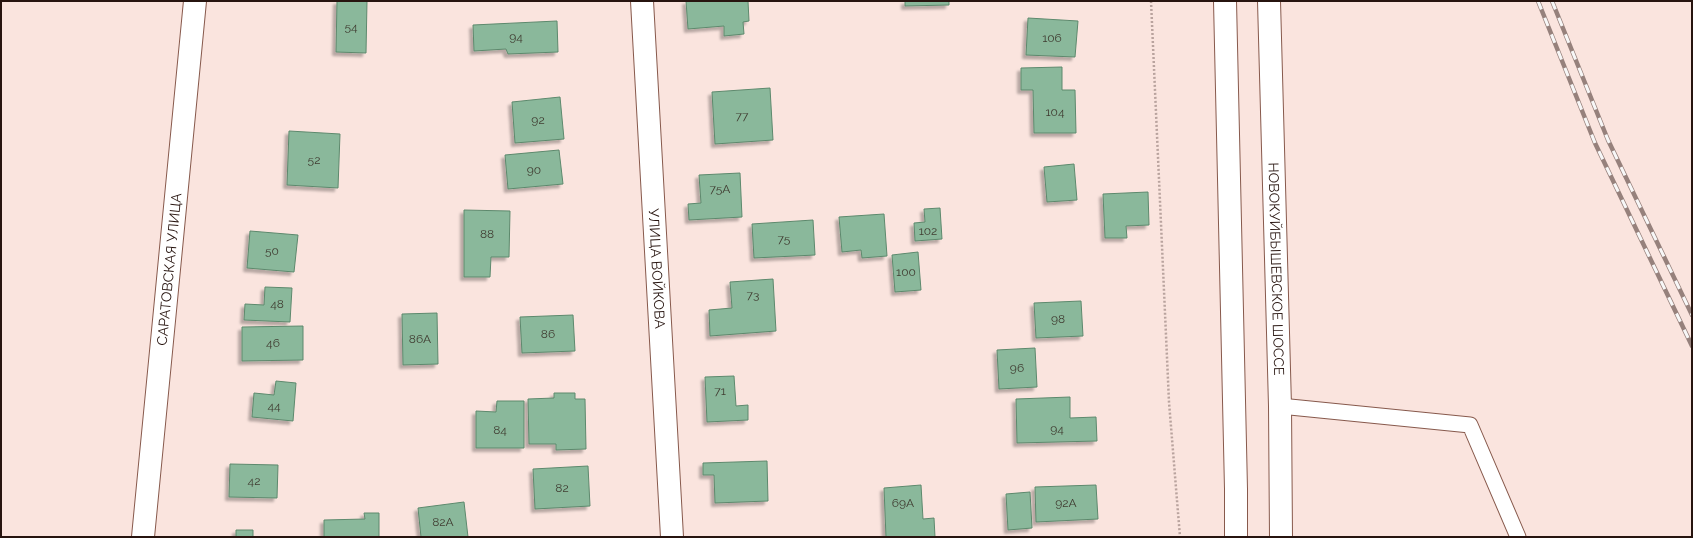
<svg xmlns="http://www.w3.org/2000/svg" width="1693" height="538" font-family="Raleway,sans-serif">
<defs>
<filter id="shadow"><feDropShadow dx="-3.5" dy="3.5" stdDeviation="1" flood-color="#0004"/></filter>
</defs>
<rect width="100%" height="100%" fill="#fae4de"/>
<path fill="#8ab89b" stroke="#5d896d" filter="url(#shadow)" d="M337,1H367L366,53L336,52Z
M686,1H748L749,21L743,22L744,34L724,36V26L688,29Z
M905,1H949V5L905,6Z
M1028,18L1078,21L1075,57L1026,55Z
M557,21L558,52L508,54L506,49L474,51L473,25Z
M1062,67V90H1075L1076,133H1034L1033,90H1021V68Z
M770,88L773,140L715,144L712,92Z
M560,97L564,139L515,143L512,102Z
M289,131L340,134L338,188L287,185Z
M559,150L563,184L508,189L505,155Z
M1074,164L1077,200L1047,202L1044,167Z
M740,173L742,217L689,220L688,204L701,203L699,175Z
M1148,192L1149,225L1126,226L1127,238H1105L1103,194Z
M940,208L942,239L915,241L914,223L925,222L924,209Z
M464,210L510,211L509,257H491L490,277H464Z
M884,214L887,256L862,258L861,250L842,252L839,217Z
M813,220L815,255L754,258L752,224Z
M250,231L298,235L294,272L247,268Z
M918,252L921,290L895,292L892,255Z
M773,279L776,331L710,336L709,310L732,308L730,282Z
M265,287L292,288L290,322L244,320L245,304L264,305Z
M1081,301L1083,336L1036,338L1034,303Z
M437,313L438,364L403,365L402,314Z
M573,315L575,351L522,353L520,317Z
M303,326V360L242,361V327Z
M1035,348L1037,387L999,389L997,350Z
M734,376L736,406L748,405V420L707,422L705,377Z
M276,381L296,383L293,421L252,417L254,393L274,395Z
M554,393H575V399H585L586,449L556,450V444H529L528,399L554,398Z
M1070,397V418L1096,417L1097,441L1017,443L1016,399Z
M497,401H524V448H476V411L496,412Z
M767,461L768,501L715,503L714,475H703V463Z
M230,464L278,465L277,498L229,497Z
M588,466L590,506L535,509L533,469Z
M921,485L923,519L934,518L935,537H886L884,488Z
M1096,485L1098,519L1036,522L1035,487Z
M1030,492L1032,528L1008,530L1006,494Z
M464,502L468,537H421L418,508Z
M364,513H379V537H324V520L365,519Z
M236,530H253V537H271H236Z"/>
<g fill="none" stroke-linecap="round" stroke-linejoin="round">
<defs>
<path id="service" d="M1280,406L1470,425L1518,537"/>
<g id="minor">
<path id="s1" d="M642,1L672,537"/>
<path id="s2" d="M143,537L195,1"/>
</g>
<g id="primary">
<path d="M1225,1L1236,489V537"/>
<path id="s3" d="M1269,1L1280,406L1281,537"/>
</g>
</defs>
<use href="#service" stroke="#87594c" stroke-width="17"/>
<use href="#minor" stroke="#87594c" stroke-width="24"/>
<use href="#primary" stroke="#87594c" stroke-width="24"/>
<path stroke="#b9a39e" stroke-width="2.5" stroke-dasharray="2 2" stroke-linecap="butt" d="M1151,1L1169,402L1180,537"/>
<use href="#service" stroke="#fff" stroke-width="15"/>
<use href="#minor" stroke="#fff" stroke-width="22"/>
<use href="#primary" stroke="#fff" stroke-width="22"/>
<defs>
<path id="rail" d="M1538,1L1595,143L1692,346
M1552,1L1608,140L1692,315"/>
</defs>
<use href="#rail" stroke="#96817c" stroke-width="4.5"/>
<use href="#rail" stroke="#f7f7f7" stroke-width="3" stroke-dasharray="9" stroke-linecap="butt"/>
</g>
<g text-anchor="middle" stroke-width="4" stroke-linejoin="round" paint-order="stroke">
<g font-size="12" fill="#403d32">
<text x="351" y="31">54</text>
<text x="516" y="41">94</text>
<text x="1052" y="42">106</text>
<text x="1055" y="116">104</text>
<text x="742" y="120">77</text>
<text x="538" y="124">92</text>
<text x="314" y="164">52</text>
<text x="534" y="174">90</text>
<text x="720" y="193">75А</text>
<text x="928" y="235">102</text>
<text x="487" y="238">88</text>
<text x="784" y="243">75</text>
<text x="272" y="255">50</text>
<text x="906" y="276">100</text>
<text x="753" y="299">73</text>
<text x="277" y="308">48</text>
<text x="1058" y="323">98</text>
<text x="548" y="338">86</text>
<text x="420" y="343">86А</text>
<text x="273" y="347">46</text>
<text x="1017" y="372">96</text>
<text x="720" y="395">71</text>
<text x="274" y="410">44</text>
<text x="1057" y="433">94</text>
<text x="500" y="434">84</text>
<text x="254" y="485">42</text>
<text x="562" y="492">82</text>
<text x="903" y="507">69А</text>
<text x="1066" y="507">92А</text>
<text x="443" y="526">82А</text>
</g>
<g font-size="14" fill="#27140f" stroke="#f7f7f7">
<text dy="5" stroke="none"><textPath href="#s2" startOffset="269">САРАТОВСКАЯ УЛИЦА</textPath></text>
<text dy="5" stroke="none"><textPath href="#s1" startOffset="268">УЛИЦА ВОЙКОВА</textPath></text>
<text dy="5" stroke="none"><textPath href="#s3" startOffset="268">НОВОКУЙБЫШЕВСКОЕ ШОССЕ</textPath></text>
</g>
</g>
<rect width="1693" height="538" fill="none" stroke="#27140f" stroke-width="4"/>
</svg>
